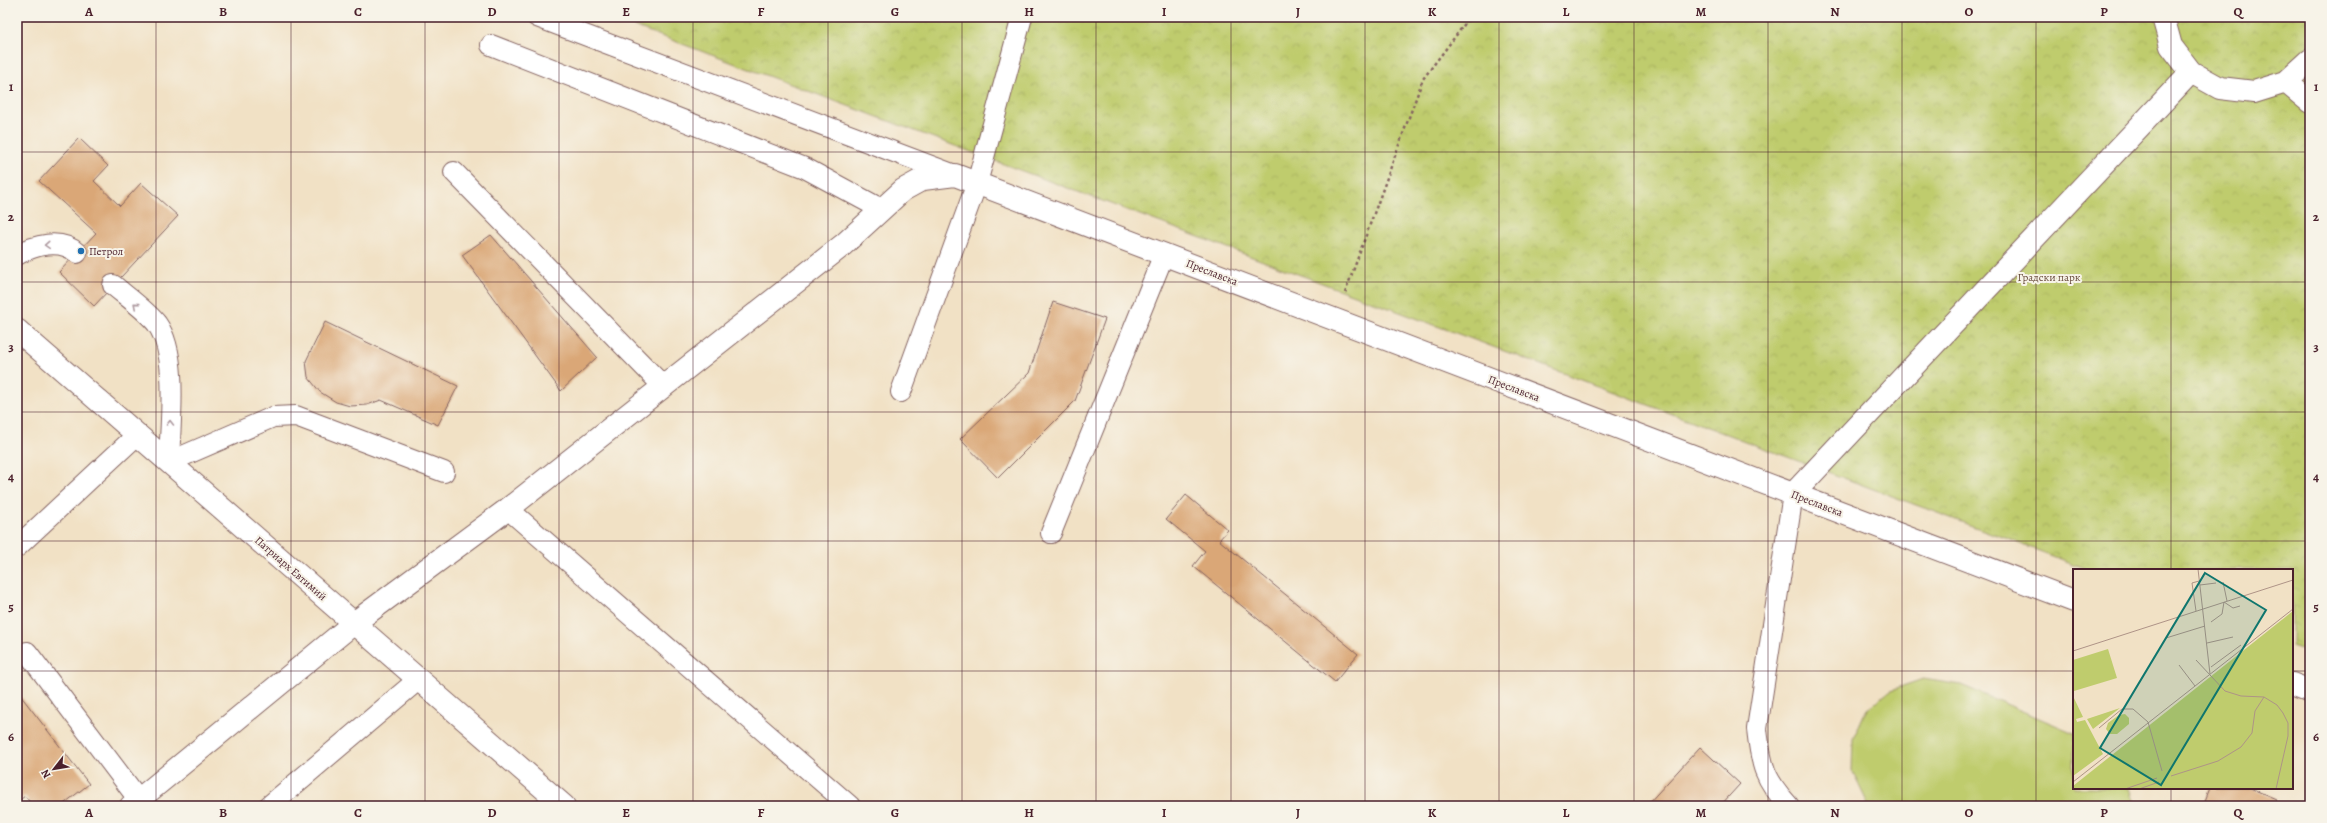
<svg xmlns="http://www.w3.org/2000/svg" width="2327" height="823" font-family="Alegreya,serif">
<defs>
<pattern id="park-crowns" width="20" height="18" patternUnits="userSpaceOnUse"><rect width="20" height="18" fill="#bfcc6d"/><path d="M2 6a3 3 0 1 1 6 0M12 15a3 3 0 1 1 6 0" fill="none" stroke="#a6af5f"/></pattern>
</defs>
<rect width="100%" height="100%" fill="#f7f3e8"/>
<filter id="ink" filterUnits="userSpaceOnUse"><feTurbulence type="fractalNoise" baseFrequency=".025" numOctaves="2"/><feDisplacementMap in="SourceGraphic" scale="8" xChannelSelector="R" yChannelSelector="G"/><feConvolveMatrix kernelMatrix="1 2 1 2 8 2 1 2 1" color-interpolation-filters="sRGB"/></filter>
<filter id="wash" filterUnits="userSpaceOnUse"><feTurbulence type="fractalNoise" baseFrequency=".012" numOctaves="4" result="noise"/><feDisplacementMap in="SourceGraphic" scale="16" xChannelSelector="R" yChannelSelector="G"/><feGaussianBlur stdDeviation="0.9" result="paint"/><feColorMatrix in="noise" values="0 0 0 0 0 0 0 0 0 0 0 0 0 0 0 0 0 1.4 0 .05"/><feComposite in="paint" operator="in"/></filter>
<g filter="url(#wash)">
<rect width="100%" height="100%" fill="#f1e1c5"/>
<path fill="#bfcc6d" stroke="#84764c" d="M1923,679L1961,685L2074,733V788H2129L2135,806H1869L1852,771L1853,739L1866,710L1891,690Z"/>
<path fill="url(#park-crowns)" stroke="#84764c" d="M610,17H2310V652L2292,646V570H2090Z"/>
<g id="blocks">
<path fill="#daa777" d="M79,138L108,166L94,181L120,206L141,183L178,216L94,306L59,272L96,233L39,181Z
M491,235L597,357L561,391L462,255Z
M1053,302L1105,319L1075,401L998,478L960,439L1029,373Z
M325,322L458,386L438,425L381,400L367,405L350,406L336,402L320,392L308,377L306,361Z
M1186,495L1228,530L1219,540L1358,654L1335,682L1193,566L1205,551L1166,519Z
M17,691L89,784L61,806H33L25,796L17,802Z
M1700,747L1740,784L1720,806H1646Z
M2210,788H2250L2276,799L2273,806H2203Z"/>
</g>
</g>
<g filter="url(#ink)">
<use href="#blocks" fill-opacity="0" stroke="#846361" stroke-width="1"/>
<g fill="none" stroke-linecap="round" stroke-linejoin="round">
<defs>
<path id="service" d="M537,17L955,175
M491,45L805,168L881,209
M454,172L664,387
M17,255C34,245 61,238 77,253
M113,285C126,296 147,311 157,324C179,355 170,424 169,462L273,417L296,416L444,472
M901,392L977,183L1022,17
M508,509L850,806
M1051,533L1164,254
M17,547L137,435
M27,652L139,800
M269,806L419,679
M1789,806C1764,779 1761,765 1757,729L1793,494"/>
<path id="pedestrian" d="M2163,17L2171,46L2191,72L2220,88L2254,92L2286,82L2310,60
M2286,82L2310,102
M1793,494L2191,72"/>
<path id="minor" d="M2292,684L2310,691
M131,806L354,623L508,509L843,245L903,190L923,179L955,175L2074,601"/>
<path id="secondary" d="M17,330L564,806"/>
</defs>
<use href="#service" stroke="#846361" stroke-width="22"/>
<use href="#pedestrian" stroke="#846361" stroke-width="24"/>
<use href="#minor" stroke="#846361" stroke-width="24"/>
<use href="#secondary" stroke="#846361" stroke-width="24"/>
<path stroke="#846361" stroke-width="2.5" stroke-dasharray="3 3" stroke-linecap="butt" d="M1345,293L1423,79L1470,17"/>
<use href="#service" stroke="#fff" stroke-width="20"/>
<use href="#pedestrian" stroke="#fff" stroke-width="22"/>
<use href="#minor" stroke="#fff" stroke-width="22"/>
<use href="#secondary" stroke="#fff" stroke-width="22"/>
</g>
<defs><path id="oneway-chevron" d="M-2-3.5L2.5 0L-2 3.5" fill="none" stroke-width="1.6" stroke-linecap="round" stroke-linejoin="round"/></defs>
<g stroke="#ae9aa0">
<use href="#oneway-chevron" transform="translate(47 245) rotate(176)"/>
<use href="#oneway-chevron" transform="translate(136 305) rotate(-139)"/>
<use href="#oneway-chevron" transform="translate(170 423) rotate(-90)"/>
</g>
</g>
<path fill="none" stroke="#4a1f2b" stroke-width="1" stroke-opacity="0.55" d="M156,17V806M291,17V806M425,17V806M559,17V806M693,17V806M828,17V806M962,17V806M1096,17V806M1231,17V806M1365,17V806M1499,17V806M1634,17V806M1768,17V806M1902,17V806M2036,17V806M2171,17V570M17,152H2310M17,282H2310M17,412H2310M17,541H2310M17,671H2074M2292,671H2310M2171,788V806"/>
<circle fill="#1f6fb2" stroke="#f7f3e8" stroke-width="1.5" cx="81" cy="251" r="4"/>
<g text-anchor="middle" stroke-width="4" stroke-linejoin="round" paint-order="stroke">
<g font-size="11" fill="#4a1f2b" stroke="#f7f3e8" text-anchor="start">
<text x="89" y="255">Петрол</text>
</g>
<g font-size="11" fill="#4a1f2b" stroke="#f7f3e8">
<text transform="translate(1212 272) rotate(21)" y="4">Преславска</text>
<text transform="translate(1514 388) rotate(21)" y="4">Преславска</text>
<text transform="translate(1817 503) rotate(21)" y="4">Преславска</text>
<text transform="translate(291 568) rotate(41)" y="4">Патриарх Евтимий</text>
</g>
<g font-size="11" fill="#674a3c" stroke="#f7f3e8">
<text x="2049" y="281">Градски парк</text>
</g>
</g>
<g transform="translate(2073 569)">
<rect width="220" height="220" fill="#f1e1c5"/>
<path d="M35,80L44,109L1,122L0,91ZM0,127L10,148L3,150L4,153L12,151L30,185L0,207ZM47,139L20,160L14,150ZM52,145L56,149V155L44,165H37L33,160L35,154L46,146Z" fill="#bfcc6d"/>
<path d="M220,42V220H0V217Z" fill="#bfcc6d"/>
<path fill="none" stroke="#ae9387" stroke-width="1" d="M125,0L137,105M150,13L154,32M127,16L143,14M123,42L119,14L126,12M138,53L149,45L151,33L160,39L167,37M93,69L132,57M134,74L160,68M0,82L220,11M123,91L152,122L168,127L191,128L204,136L210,144L215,154V167L203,220M106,96L122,117M138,98L168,76M26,159L49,140H60L75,153L89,202M98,207L145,192L168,178L179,164L182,142L191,128M0,213L220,40M52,220L84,209M66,220L86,213"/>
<path fill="#0f766e" fill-opacity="0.15" stroke="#0f766e" stroke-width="2" d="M132,4L193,41L88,216L27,179Z"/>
<rect width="220" height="220" fill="none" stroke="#4a1f2b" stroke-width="2"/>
</g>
<rect width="2327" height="823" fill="none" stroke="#f7f3e8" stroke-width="44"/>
<g transform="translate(54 769) rotate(239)" stroke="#f7f3e8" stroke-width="3" paint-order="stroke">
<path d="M0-3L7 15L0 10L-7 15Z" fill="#4a1f2b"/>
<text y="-6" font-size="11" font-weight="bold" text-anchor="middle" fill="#4a1f2b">N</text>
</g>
<rect x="22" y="22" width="2283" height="779" fill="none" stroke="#4a1f2b" stroke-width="1.5"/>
<g font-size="13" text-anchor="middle" font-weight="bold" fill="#4a1f2b">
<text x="89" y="16">A</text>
<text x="223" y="16">B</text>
<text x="358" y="16">C</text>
<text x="492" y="16">D</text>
<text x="626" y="16">E</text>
<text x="761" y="16">F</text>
<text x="895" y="16">G</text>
<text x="1029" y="16">H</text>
<text x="1164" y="16">I</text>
<text x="1298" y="16">J</text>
<text x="1432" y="16">K</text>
<text x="1566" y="16">L</text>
<text x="1701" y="16">M</text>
<text x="1835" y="16">N</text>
<text x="1969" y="16">O</text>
<text x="2104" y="16">P</text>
<text x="2238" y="16">Q</text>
<text x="11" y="91">1</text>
<text x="2316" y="91">1</text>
<text x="11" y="221">2</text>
<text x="2316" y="221">2</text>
<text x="11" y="351">3</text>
<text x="2316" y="351">3</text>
<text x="11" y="481">4</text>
<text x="2316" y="481">4</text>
<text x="11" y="611">5</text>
<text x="2316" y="611">5</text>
<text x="11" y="741">6</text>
<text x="2316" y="741">6</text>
<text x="89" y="817">A</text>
<text x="223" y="817">B</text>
<text x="358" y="817">C</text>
<text x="492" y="817">D</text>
<text x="626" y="817">E</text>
<text x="761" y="817">F</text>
<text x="895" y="817">G</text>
<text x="1029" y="817">H</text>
<text x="1164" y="817">I</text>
<text x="1298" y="817">J</text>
<text x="1432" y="817">K</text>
<text x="1566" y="817">L</text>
<text x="1701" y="817">M</text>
<text x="1835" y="817">N</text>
<text x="1969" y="817">O</text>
<text x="2104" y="817">P</text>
<text x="2238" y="817">Q</text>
</g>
</svg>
